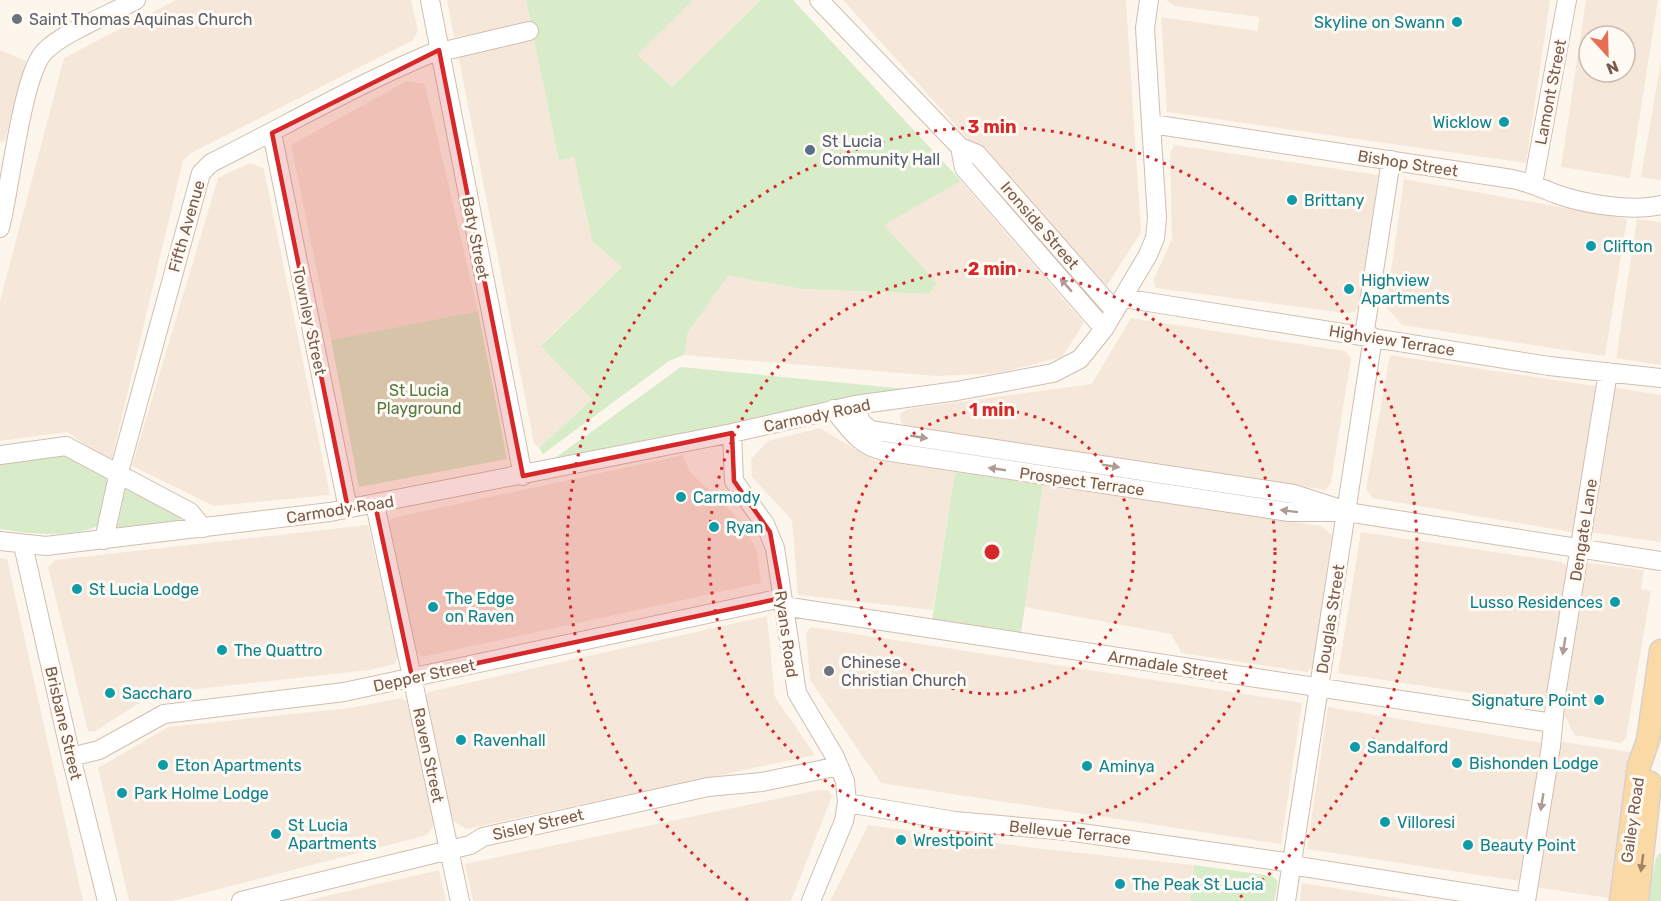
<svg xmlns="http://www.w3.org/2000/svg" width="1661" height="901" font-family="Rubik,sans-serif">
<rect width="100%" height="100%" fill="#fdf6ec"/>
<path fill="#f5e8da" fill-rule="evenodd" d="M176,0H411L418,31L413,40L191,153L183,161L111,462L67,432L0,441V301L64,58Z
M447,0H526L531,26L454,37Z
M693,0H761L672,87L636,55Z
M843,0H1126L1141,232L1104,290Z
M1166,0H1550L1526,163L1167,112L1161,17L1258,31L1259,17L1174,6Z
M1586,0H1658L1630,178L1561,167ZM1589,36H1625V72H1589Z
M534,38L559,159L574,156L592,241L622,267L541,345L592,399L539,448L534,443L458,54Z
M0,50L26,61L5,141L0,142Z
M1661,61V180L1641,177Z
M407,81L425,84L478,311L331,340L291,145Z
M1174,145L1378,175L1360,305L1355,312L1345,313L1156,288L1153,281L1172,239L1170,155Z
M250,163L264,169L330,495L214,506L132,466L218,178Z
M1404,179L1627,219L1605,356L1402,325L1386,307Z
M961,181L1084,323L1062,357L999,373L936,376L684,355L688,332L728,276L803,289L929,294L937,283L883,225Z
M1637,219L1661,222V365L1616,358Z
M1131,318L1345,351L1351,358L1331,482L1326,490L908,427L901,422L900,414L907,409L1092,384Z
M1390,355L1601,387L1577,533L1372,498L1366,489Z
M1611,387L1661,395V542L1589,532Z
M820,428L873,460L955,472L933,610L798,595L792,520L752,477L751,459L768,441Z
M683,455L690,472L743,523L757,552L761,583L422,657L416,652L389,523L392,518Z
M1043,485L1321,526L1332,535L1313,666L1307,672L1182,653L1171,634L1025,607Z
M368,525L398,656L395,664L370,670L153,694L94,732L88,731L48,567L55,560Z
M1361,532L1562,562L1568,568L1547,705L1338,673Z
M0,558L7,559L83,901H0Z
M1589,563L1644,570L1641,589L1651,591L1626,738L1620,743L1574,735L1567,719L1562,714L1586,566Z
M767,616L775,697L815,755L466,829L452,820L425,697L428,692Z
M811,627L1302,703L1281,844L881,783L810,680L806,634Z
M401,698L407,701L435,823L427,835L173,901H129L98,768L168,727L350,708Z
M1328,707L1543,743L1519,881L1307,849Z
M1556,741L1631,752L1609,898L1534,887Z
M819,790H828L832,796L791,901H473L465,864Z
M868,825L1034,848L1194,865L1190,901H830Z
M439,870L446,901H305Z
M1302,883L1415,901H1300Z"/>
<path fill="#d8ecc9" d="M526,0H693L637,55L672,87L761,0H793L961,181L884,225L937,283L929,294L803,289L728,276L688,332L684,355L669,361L543,454L539,448L592,399L541,346L622,267L592,241L574,157L559,160Z
M478,311L507,459L359,487L331,340Z
M681,367L907,389L551,461Z
M65,453L111,481L98,526C69,538 30,534 0,529V463Z
M955,472L1043,485L1021,633L932,620Z
M125,488L186,517L176,522L117,528Z
M1661,852V901H1647L1656,858Z
M1194,865L1272,876L1278,881L1274,901H1190Z"/>
<g fill="none" stroke-linecap="round" stroke-linejoin="round">
<defs>
<path id="minor" d="M430,0L523,476
M819,0L960,147L977,154L1115,311
M440,52L529,31
M1152,124L1512,179C1528,182 1541,188 1556,194C1584,204 1632,212 1661,205
M272,133L348,509
M960,147L964,168L1104,329
M1533,184L1567,0
M0,228C10,191 22,73 45,51C64,32 111,14 136,0
M1123,298L1549,366L1661,378
M1364,336L1391,160
M855,405L861,422L870,430L1294,494L1353,513L1661,561
M833,409C849,427 858,446 884,451L1289,512H1336
M732,433L734,481L765,524L775,548L797,693L834,755L845,781L847,803L844,821L811,901
M0,455L66,446L190,512L203,528
M375,504L460,901
M104,540L118,476L201,173L211,163C287,125 361,82 439,50
M0,541L46,546L330,512L732,433L855,405L957,391L1053,373L1080,359L1104,329L1148,255L1155,238L1157,218L1145,28L1149,0
M23,545L71,757L107,901
M783,606L1553,723
M71,757L99,750L164,714L344,692L782,598
M847,803L955,821L1067,831L1292,863
M1291,865L1519,901
M241,901L470,845L483,837L708,787L762,782L839,766
M1286,901L1373,337
M1526,901L1551,746L1556,695L1608,372"/>
<path id="major" d="M1621,901L1639,766L1648,740L1661,651
M1637,901L1650,783"/>
</defs>
<use href="#minor" stroke="#d1beb0" stroke-width="20"/>
<use href="#major" stroke="#dad1cd" stroke-width="25"/>
<use href="#minor" stroke="#fff" stroke-width="18"/>
<use href="#major" stroke="#fbd9a5" stroke-width="22"/>
</g>
<defs><path id="oneway-solid" d="M-6-.8H1V-3.2L6.5 0L1 3.2V.8H-6Z" transform="scale(1.5)"/></defs>
<g fill="#af9d94">
<use href="#oneway-solid" transform="translate(1066 285) rotate(-131)"/>
<use href="#oneway-solid" transform="translate(919 437) rotate(9)"/>
<use href="#oneway-solid" transform="translate(1111 466) rotate(9)"/>
<use href="#oneway-solid" transform="translate(997 469) rotate(-172)"/>
<use href="#oneway-solid" transform="translate(1289 511) rotate(-173)"/>
<use href="#oneway-solid" transform="translate(1564 646) rotate(99)"/>
<use href="#oneway-solid" transform="translate(1542 802) rotate(99)"/>
</g>
<use fill="#a18267" href="#oneway-solid" transform="translate(1642 863) rotate(98)"/>
<path fill="#d62828" fill-opacity="0.2" stroke="#d62828" stroke-width="4.5" stroke-linejoin="round" d="M439,50L523,476L732,433L734,481L770,532L782,598L412,677L375,504L348,509L272,133Z"/>
<g fill="none" stroke="#d62828" stroke-width="3" stroke-dasharray="3 6">
<circle cx="992" cy="552" r="142"/>
<circle cx="992" cy="552" r="283"/>
<path d="M748 900A425 425 0 1 1 1236 900"/>
</g>
<g fill="#6b7280" stroke="#fffaf3" stroke-width="2">
<circle cx="17" cy="19" r="6"/>
<circle cx="829" cy="671" r="6"/>
</g>
<g fill="#0f9aa8" stroke="#fffaf3" stroke-width="2">
<circle cx="1457" cy="22" r="6"/>
<circle cx="1504" cy="122" r="6"/>
<circle cx="1292" cy="200" r="6"/>
<circle cx="1591" cy="246" r="6"/>
<circle cx="1349" cy="289" r="6"/>
<circle cx="681" cy="497" r="6"/>
<circle cx="714" cy="527" r="6"/>
<circle cx="77" cy="589" r="6"/>
<circle cx="1615" cy="602" r="6"/>
<circle cx="433" cy="607" r="6"/>
<circle cx="222" cy="650" r="6"/>
<circle cx="110" cy="693" r="6"/>
<circle cx="1599" cy="700" r="6"/>
<circle cx="461" cy="740" r="6"/>
<circle cx="1355" cy="747" r="6"/>
<circle cx="1457" cy="763" r="6"/>
<circle cx="163" cy="765" r="6"/>
<circle cx="1087" cy="766" r="6"/>
<circle cx="122" cy="793" r="6"/>
<circle cx="1385" cy="822" r="6"/>
<circle cx="276" cy="834" r="6"/>
<circle cx="901" cy="840" r="6"/>
<circle cx="1468" cy="845" r="6"/>
<circle cx="1120" cy="884" r="6"/>
</g>
<circle fill="#5c6f8a" stroke="#fffaf3" stroke-width="2" cx="810" cy="150" r="6"/>
<g text-anchor="middle" stroke-width="6" stroke-linejoin="round" paint-order="stroke">
<g font-size="16" fill="#5b616d" stroke="#fffaf3" text-anchor="start">
<text x="29" y="25">Saint Thomas Aquinas Church</text>
<text x="841" y="668">Chinese<tspan x="841" dy="18">Christian Church</tspan></text>
</g>
<g font-size="16" fill="#0d838f" stroke="#fffaf3" text-anchor="start">
<text x="1445" y="28" text-anchor="end">Skyline on Swann</text>
<text x="1492" y="128" text-anchor="end">Wicklow</text>
<text x="1304" y="206">Brittany</text>
<text x="1603" y="252">Clifton</text>
<text x="1361" y="286">Highview<tspan x="1361" dy="18">Apartments</tspan></text>
<text x="693" y="503">Carmody</text>
<text x="726" y="533">Ryan</text>
<text x="89" y="595">St Lucia Lodge</text>
<text x="445" y="604">The Edge<tspan x="445" dy="18">on Raven</tspan></text>
<text x="1603" y="608" text-anchor="end">Lusso Residences</text>
<text x="234" y="656">The Quattro</text>
<text x="122" y="699">Saccharo</text>
<text x="1587" y="706" text-anchor="end">Signature Point</text>
<text x="473" y="746">Ravenhall</text>
<text x="1367" y="753">Sandalford</text>
<text x="1469" y="769">Bishonden Lodge</text>
<text x="175" y="771">Eton Apartments</text>
<text x="1099" y="772">Aminya</text>
<text x="134" y="799">Park Holme Lodge</text>
<text x="1397" y="828">Villoresi</text>
<text x="288" y="831">St Lucia<tspan x="288" dy="18">Apartments</tspan></text>
<text x="913" y="846">Wrestpoint</text>
<text x="1480" y="851">Beauty Point</text>
<text x="1132" y="890">The Peak St Lucia</text>
</g>
<g font-size="16" fill="#7a5c4d" stroke="#fffaf3">
<text transform="translate(1550 92) rotate(-79)" y="6">Lamont Street</text>
<text transform="translate(1408 163) rotate(9)" y="6">Bishop Street</text>
<text transform="translate(1040 225) rotate(49)" y="6">Ironside Street</text>
<text transform="translate(186 226) rotate(-74)" y="6">Fifth Avenue</text>
<text transform="translate(476 238) rotate(79)" y="6">Baty Street</text>
<text transform="translate(310 321) rotate(78)" y="6">Townley Street</text>
<text transform="translate(1392 340) rotate(9)" y="6">Highview Terrace</text>
<text transform="translate(817 415) rotate(-12)" y="6">Carmody Road</text>
<text transform="translate(1082 481) rotate(8)" y="6">Prospect Terrace</text>
<text transform="translate(340 509) rotate(-9)" y="6">Carmody Road</text>
<text transform="translate(1583 530) rotate(-81)" y="6">Dengate Lane</text>
<text transform="translate(1330 619) rotate(-81)" y="6">Douglas Street</text>
<text transform="translate(787 634) rotate(82)" y="6">Ryans Road</text>
<text transform="translate(1168 665) rotate(9)" y="6">Armadale Street</text>
<text transform="translate(424 675) rotate(-12)" y="6">Depper Street</text>
<text transform="translate(64 723) rotate(77)" y="6">Brisbane Street</text>
<text transform="translate(429 755) rotate(78)" y="6">Raven Street</text>
<text transform="translate(1632 820) rotate(-82)" y="6">Gailey Road</text>
<text transform="translate(538 824) rotate(-13)" y="6">Sisley Street</text>
<text transform="translate(1070 832) rotate(6)" y="6">Bellevue Terrace</text>
</g>
<g font-size="16" fill="#4e5e75" stroke="#fffaf3" text-anchor="start">
<text x="822" y="147">St Lucia<tspan x="822" dy="18">Community Hall</tspan></text>
</g>
<g font-size="16" fill="#537a41" stroke="#fffaf3">
<text x="419" y="396">St Lucia<tspan x="419" dy="18">Playground</tspan></text>
</g>
</g>
<circle cx="992" cy="552" r="9" fill="#d62828" stroke="#fffaf3" stroke-width="3"/>
<g font-size="18" text-anchor="middle" font-weight="bold" fill="#d62828" stroke="#fffaf3" stroke-width="6" stroke-linejoin="round" paint-order="stroke">
<text x="992" y="133">3 min</text>
<text x="992" y="275">2 min</text>
<text x="992" y="416">1 min</text>
</g>
<g transform="translate(1607 54) rotate(158)"><circle r="28" fill="#fffaf3" stroke="#cabbb1" stroke-width="1.5"/>
<path d="M0-4.5L10 22L0 15L-10 22Z" fill="#e76f51"/>
<text y="-9" font-size="16" font-weight="bold" text-anchor="middle" fill="#7a5c4d">N</text>
</g>
</svg>
